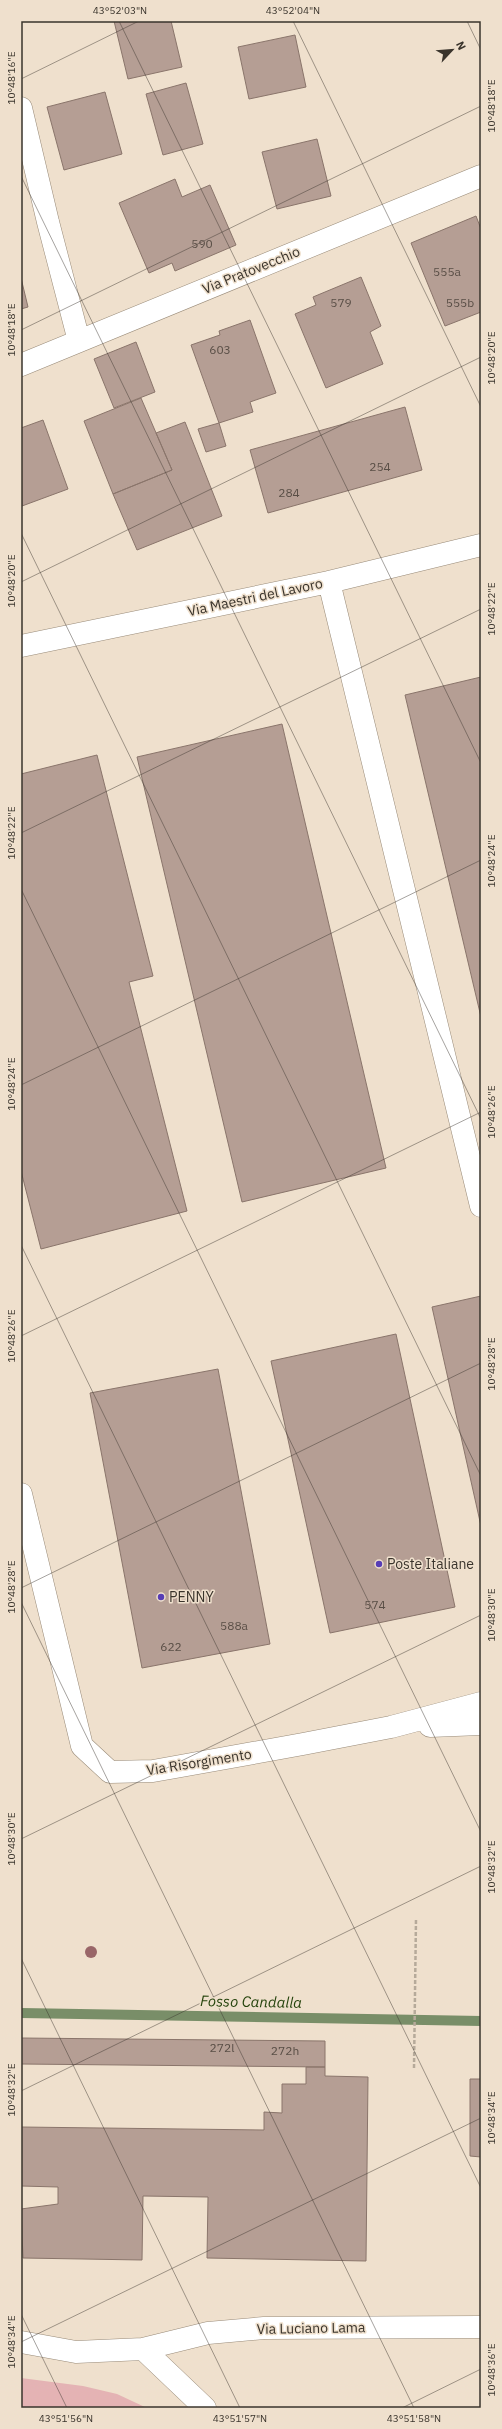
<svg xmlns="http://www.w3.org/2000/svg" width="502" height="2429" font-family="'IBM Plex Sans',sans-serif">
<rect width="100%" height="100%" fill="#efe0cd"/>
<path fill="#e4b3b4" d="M21,2378L83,2386L117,2394L147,2408H21Z"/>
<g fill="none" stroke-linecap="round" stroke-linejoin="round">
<path stroke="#798e68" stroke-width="10" d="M21,2013L481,2021"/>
</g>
<path fill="#b59e94" stroke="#8a756b" d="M114,21H171L182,67L128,79Z
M295,35L306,87L249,99L238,47Z
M186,83L203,144L163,155L146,94Z
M105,92L122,154L64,170L47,107Z
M317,139L331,196L277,209L262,152Z
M175,179L182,197L210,185L236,245L175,271L172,263L149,273L119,203Z
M476,216L481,229V312L445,326L411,243Z
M361,277L381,326L370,332L383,364L326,388L295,314L316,305L313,297Z
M21,278L28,307L21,309Z
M250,320L276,393L250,402L253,412L219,423L191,345L220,335L219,331Z
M136,342L155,392L114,408L94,359Z
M141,398L172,470L113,494L84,421Z
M405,407L422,470L268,513L250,450Z
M43,420L68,489L22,506L21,428Z
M185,422L222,516L137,550L113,494L172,470L156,433Z
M219,423L226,446L206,452L198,429Z
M481,677V1017L405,695Z
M282,724L386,1168L242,1202L137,757Z
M97,755L153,976L129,982L187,1211L41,1249L21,1171V774Z
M481,1296V1526L432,1307Z
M396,1334L455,1607L330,1633L271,1361Z
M218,1369L270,1644L142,1668L90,1393Z
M21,2038L325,2041V2067L21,2064Z
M306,2067H325V2076L368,2077L366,2261L207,2258L208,2197L143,2196L142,2260L23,2258L21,2209L58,2204V2187L21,2186V2127L264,2130V2112L282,2113V2084H306Z
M470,2079H481V2157L470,2156Z"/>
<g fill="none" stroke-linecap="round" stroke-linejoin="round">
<defs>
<path id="minor" d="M21,108L48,222L79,341
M21,365L481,176
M329,582L481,1206
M21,646L329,582L481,545
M21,2342L76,2352L143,2349L208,2333L264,2328L481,2327
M143,2349L205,2408"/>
<path id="major" d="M21,1494L82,1746L110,1772L153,1771L303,1744L391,1727L481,1703
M430,1726L481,1724"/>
</defs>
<use href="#minor" stroke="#998b79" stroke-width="23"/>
<use href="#major" stroke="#998b79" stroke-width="23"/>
<path stroke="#b6aa9a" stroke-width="2.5" stroke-dasharray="4 2" stroke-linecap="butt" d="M414,2068L416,1919"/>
<use href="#minor" stroke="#fff" stroke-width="22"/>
<use href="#major" stroke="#fff" stroke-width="22"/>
</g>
<circle fill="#996668" cx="91" cy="1952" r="6"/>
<path fill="none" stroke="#3a342c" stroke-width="1" stroke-opacity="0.45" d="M119,21L481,763M293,21L481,407M467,21L481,50M21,79L139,21M21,176L481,1119M21,330L481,106M21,533L481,1476M21,582L481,357M21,833L481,609M21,889L481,1832M21,1085L481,860M21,1245L481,2188M21,1336L481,1112M21,1588L481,1363M21,1602L414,2408M21,1839L481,1615M21,1958L240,2408M21,2091L481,1866M21,2314L67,2408M21,2342L481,2118M402,2408L481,2369"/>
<g fill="#573db5" stroke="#efe0cd" stroke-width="1.5">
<circle cx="379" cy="1564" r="4"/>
<circle cx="161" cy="1597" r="4"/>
</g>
<g text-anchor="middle" stroke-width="3" stroke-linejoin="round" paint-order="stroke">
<g font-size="12" fill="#594e46">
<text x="202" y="248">590</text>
<text x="447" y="276">555a</text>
<text x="341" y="307">579</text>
<text x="460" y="307">555b</text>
<text x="220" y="354">603</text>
<text x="380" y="471">254</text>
<text x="289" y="497">284</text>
<text x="375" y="1609">574</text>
<text x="234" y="1630">588a</text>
<text x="171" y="1651">622</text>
<text x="222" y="2052">272l</text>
<text x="285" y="2055">272h</text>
</g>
<g font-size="14" fill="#3a342c" stroke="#efe0cd">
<text transform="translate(251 270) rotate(-22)" y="5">Via Pratovecchio</text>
<text transform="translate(255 597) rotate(-12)" y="5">Via Maestri del Lavoro</text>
<text transform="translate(199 1762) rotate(-9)" y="5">Via Risorgimento</text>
<text transform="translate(311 2328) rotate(-1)" y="5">Via Luciano Lama</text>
</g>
<g font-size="14" fill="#3a342c" stroke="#efe0cd" text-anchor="start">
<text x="387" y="1569">Poste Italiane</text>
<text x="169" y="1602">PENNY</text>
</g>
<g font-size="15" font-style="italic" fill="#26440d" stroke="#efe0cd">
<text transform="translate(251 2002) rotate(1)" y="5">Fosso Candalla</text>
</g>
</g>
<rect width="502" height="2429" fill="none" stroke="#efe0cd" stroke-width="44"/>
<g transform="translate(452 50) rotate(64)" stroke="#efe0cd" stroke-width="3" paint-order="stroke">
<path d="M0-3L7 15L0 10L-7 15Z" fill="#3a342c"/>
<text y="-6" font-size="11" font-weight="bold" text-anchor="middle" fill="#3a342c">N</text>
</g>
<rect x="22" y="22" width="458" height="2385" fill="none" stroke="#3a342c" stroke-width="1.5"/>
<g font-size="10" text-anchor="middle" fill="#3a342c">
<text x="120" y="14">43°52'03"N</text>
<text x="293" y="14">43°52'04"N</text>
<text transform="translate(11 78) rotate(-90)" y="4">10°48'16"E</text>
<text transform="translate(491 106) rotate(-90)" y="4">10°48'18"E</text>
<text transform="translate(11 330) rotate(-90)" y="4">10°48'18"E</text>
<text transform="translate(491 358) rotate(-90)" y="4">10°48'20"E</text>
<text transform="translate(11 581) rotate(-90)" y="4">10°48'20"E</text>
<text transform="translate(491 609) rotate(-90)" y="4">10°48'22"E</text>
<text transform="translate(11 833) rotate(-90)" y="4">10°48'22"E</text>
<text transform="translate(491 861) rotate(-90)" y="4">10°48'24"E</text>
<text transform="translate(11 1084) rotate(-90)" y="4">10°48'24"E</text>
<text transform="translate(491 1112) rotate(-90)" y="4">10°48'26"E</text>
<text transform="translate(11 1336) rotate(-90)" y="4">10°48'26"E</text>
<text transform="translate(491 1364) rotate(-90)" y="4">10°48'28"E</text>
<text transform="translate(11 1587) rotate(-90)" y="4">10°48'28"E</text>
<text transform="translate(491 1615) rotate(-90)" y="4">10°48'30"E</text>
<text transform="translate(11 1839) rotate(-90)" y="4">10°48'30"E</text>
<text transform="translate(491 1867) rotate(-90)" y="4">10°48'32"E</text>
<text transform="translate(11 2090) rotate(-90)" y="4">10°48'32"E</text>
<text transform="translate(491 2118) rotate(-90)" y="4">10°48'34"E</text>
<text transform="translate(11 2342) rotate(-90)" y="4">10°48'34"E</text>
<text transform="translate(491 2370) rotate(-90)" y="4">10°48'36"E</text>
<text x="66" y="2422">43°51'56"N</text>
<text x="240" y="2422">43°51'57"N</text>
<text x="414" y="2422">43°51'58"N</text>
</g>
</svg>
